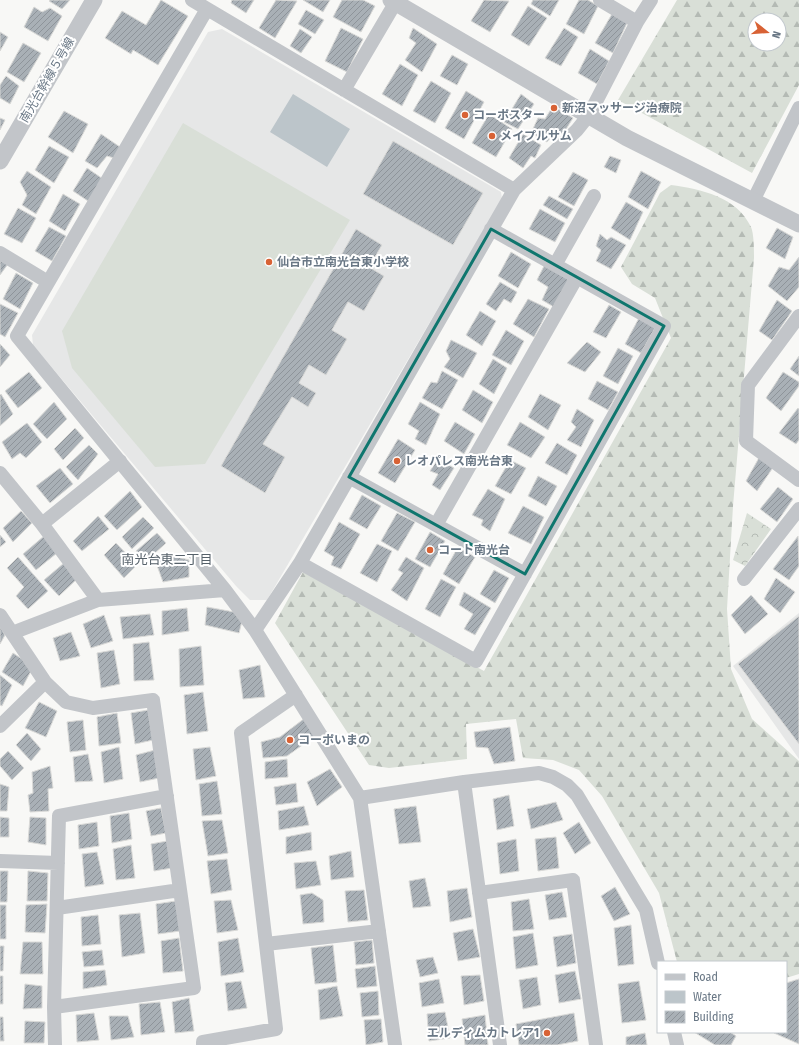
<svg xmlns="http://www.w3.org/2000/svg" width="799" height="1045" font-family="'Fira Sans Condensed','Noto Sans JP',sans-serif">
<defs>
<pattern id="forest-firs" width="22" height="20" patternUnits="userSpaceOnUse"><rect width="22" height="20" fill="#d9dfd7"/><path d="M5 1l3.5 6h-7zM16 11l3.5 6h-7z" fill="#b4bab4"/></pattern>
<pattern id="park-crowns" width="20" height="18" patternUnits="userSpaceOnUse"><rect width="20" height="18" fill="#d9dfd7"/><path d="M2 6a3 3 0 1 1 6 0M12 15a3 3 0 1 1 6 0" fill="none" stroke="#b4bab4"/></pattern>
<pattern id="building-hatch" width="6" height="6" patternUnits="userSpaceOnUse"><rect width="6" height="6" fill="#a9b0b6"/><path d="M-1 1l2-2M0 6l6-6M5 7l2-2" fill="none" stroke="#8e949a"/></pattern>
</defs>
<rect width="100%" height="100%" fill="#f8f8f6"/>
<path fill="#e6e7e7" d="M222,29L501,192L502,199L267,600H250L236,586L33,345L32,335L208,32Z
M799,613V759L733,666Z"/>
<path fill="url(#forest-firs)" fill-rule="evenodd" d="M677,0H799V85L752,173L618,100ZM755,20H779V44H755Z
M671,185C701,189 737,197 751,227C754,234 754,249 754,258L733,506L727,609L731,669L752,719L799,761V974L786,978V962H677L659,893L602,796L579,770L553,760L523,758L516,719L466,724L467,759L389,768L369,765L275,623L303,572L484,671L671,338L655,298L632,284L621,267L660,193Z"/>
<path fill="url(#park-crowns)" d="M747,513L771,529L745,566L733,560Z"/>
<path fill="#d9dfd7" d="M183,123L350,220L205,464L155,467L72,368L62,331Z"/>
<path fill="#bcc5ca" d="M293,94L350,129L327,167L270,132Z"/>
<path fill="url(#building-hatch)" stroke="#dadad8" d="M50,0H70L62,9L49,1Z
M161,0L188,16L158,65L133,50L131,54L105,38L122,11L146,25Z
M232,0H254L246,13L231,3Z
M276,0L297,1L275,38L259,28Z
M303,0H330L323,12Z
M342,0H363L375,6L361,32L333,17Z
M484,0L509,1L490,32L471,21Z
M533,0H559L550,16L531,4Z
M579,0H588L598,6L584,34L566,24Z
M528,6L547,18L529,46L511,35Z
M34,7L42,12L50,8L62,16L48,41L24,27Z
M306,10L324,20L315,34L298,24Z
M612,14L627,23L613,53L595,43Z
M341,28L363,39L347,72L325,61Z
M413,28L437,44L422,72L405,60L416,43L409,38Z
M564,28L578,37L561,66L545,58Z
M300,29L312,37L301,53L290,46Z
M0,32L8,37L0,51Z
M23,43L41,53L24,82L7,72Z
M590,49L609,61L597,84L578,73Z
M452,55L468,64L457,85L440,76Z
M400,64L418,75L402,106L382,94Z
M6,76L19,86L10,104L0,98V85Z
M431,81L451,93L435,123L413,111Z
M466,91L484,102L464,139L445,128Z
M521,94L534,104L518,129L504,122Z
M553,106L573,118L563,134L555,132L547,142L531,133L538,118L545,119Z
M64,111L88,124L73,153L48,137Z
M489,114L512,129L496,157L472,143Z
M0,118L5,120L0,130Z
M101,134L120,147L114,158L107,156L97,168L85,161Z
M523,134L541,145L535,158L531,156L523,168L509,158Z
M393,141L483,193L453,245L363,194Z
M49,146L69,157L54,183L35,170Z
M610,156L621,160L616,173L604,167Z
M87,168L103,179L88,201L73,191Z
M27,171L51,187L36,214L22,205L27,195L20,182Z
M641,171L661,182L648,209L628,197Z
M573,172L588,180L574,206L558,197Z
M63,194L80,204L65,231L49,221Z
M549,196L573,209L567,219L543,205Z
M626,202L643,212L630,240L611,228Z
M18,208L36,218L22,243L4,234Z
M540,209L565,223L555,242L529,229Z
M49,227L66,236L52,261L35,251Z
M777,228L793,237L785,259L766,248Z
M356,229L382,245L369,267L384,276L364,311L348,302L332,330L347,339L326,375L309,365L299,383L316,393L308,407L292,397L263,444L285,457L265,493L221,466Z
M600,234L607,240L611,237L626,245L611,269L596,261L601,250L596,246Z
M511,252L531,264L518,288L498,276Z
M799,257V287L787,301L768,286L779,267L789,270Z
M0,259L8,264L0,275Z
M545,264L564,275L569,281L554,307L542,300L548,287L537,280Z
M16,273L33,283L20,309L3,299Z
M500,282L517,292L511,303L504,299L496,311L486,304Z
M528,299L549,309L534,337L513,324Z
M777,300L792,311L772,340L759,331Z
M0,304L18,313L5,337L0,334Z
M609,305L621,312L606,338L593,332Z
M480,311L496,321L482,346L466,335Z
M639,318L655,328L641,353L625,344Z
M506,330L524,341L511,365L492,355Z
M451,340L477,353L463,378L444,367L450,359L446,351Z
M587,342L601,352L585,372L567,363Z
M0,344L10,355L0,367Z
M618,348L633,356L618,384L603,376Z
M799,356V376L790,369Z
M493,359L507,368L494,394L479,384Z
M442,371L458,380L442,409L422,398L431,382L437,383Z
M29,372L42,388L18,408L5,391Z
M783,372L799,382V386L781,411L766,398Z
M597,381L618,392L608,410L588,399Z
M473,390L493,402L482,423L462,410Z
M1,394L13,414L0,426V395Z
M540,394L561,405L548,430L528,417Z
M54,402L67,419L47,439L33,424Z
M420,402L440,414L426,445L415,439L419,431L408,424Z
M798,408L799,409V440L796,444L779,433Z
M577,409L594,420L581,447L567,440L576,427L571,422Z
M455,422L475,434L464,454L444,441Z
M520,422L545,437L531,458L507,445Z
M27,423L42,442L26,458L20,453L12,459L2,442Z
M75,428L84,438L63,460L54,449Z
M398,439L415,450L395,483L378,473Z
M557,443L577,455L567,475L545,463Z
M89,445L98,454L78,480L66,467Z
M760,456L774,466L757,491L746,481Z
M438,459L454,468L440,490L432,485L438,474L430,471Z
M510,460L526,468L511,494L495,486Z
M60,468L73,484L50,503L36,486Z
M538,476L557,486L546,506L528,496Z
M778,487L793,499L777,522L760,509Z
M488,489L505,499L490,531L481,525L483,520L472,515Z
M130,491L142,507L117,530L104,516Z
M362,495L381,506L367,529L349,519Z
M523,506L544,517L531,544L508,533Z
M21,511L32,523L13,542L3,528Z
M397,513L415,522L398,551L381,541Z
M98,516L109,529L82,551L73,541Z
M143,517L154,528L132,549L122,537Z
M339,522L360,534L341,569L331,565L334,557L324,551Z
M430,532L445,541L430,567L415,559Z
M157,533L166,543L145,562L136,551Z
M0,535L6,542L0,547Z
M44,536L57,553L36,570L23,554Z
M798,536L799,566L789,580L773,569Z
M116,543L137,565L124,578L104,555Z
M377,544L392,551L377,582L360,573Z
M458,547L475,557L459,584L443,574Z
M169,555L189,560V577L163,582L155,560Z
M18,557L48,591L28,609L16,596L24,587L7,568Z
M406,557L424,568L407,601L391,590L403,573L398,570Z
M64,563L77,579L59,596L44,580Z
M494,570L509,578L495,603L480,594Z
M776,578L795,592L780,613L764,599Z
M441,579L456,587L440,617L425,609Z
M464,592L491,608L475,635L464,629L473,614L459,605Z
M751,595L768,614L745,634L731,615Z
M207,607L234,612L242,621L239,633L205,625Z
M187,608L189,631L162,635V611Z
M150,614L154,635L123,639L120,617Z
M104,615L113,641L91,648L83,624Z
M799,616V744L738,664Z
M0,626L5,635L0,644Z
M71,632L80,656L60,661L53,638Z
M149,642L154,680L134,681L133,644Z
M201,646L204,685L180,687L179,649Z
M114,650L120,684L101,688L97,653Z
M13,653L28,663L31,671L23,686L2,672Z
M260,665L265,697L243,699L239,670Z
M0,675L12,685L2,706L0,705Z
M203,692L208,731L187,734L184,695Z
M39,702L57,711L46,737L25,728Z
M148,710L153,740L135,744L131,713Z
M117,713L121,743L99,746L97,717Z
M305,718L315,736L287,756L263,758L261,742L280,737Z
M83,720L86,750L70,752L67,722Z
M510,727L515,761L494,764L488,748L476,747L474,732Z
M27,733L41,749L31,761L16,745Z
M119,747L123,779L104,783L101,752Z
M210,747L216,776L196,780L193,749Z
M155,750L159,778L140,782L136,755Z
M8,751L24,768L12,780L0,766V759Z
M88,754L93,781L75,782L73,757Z
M287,759L288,777L265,779V762Z
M50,766L53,788L48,789L49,811L30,812L28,795L33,793L32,772Z
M330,769L342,787L317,806L307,782Z
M217,781L222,814L202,816L199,784Z
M296,783L298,802L276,805L274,787Z
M0,784L9,787L7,811H0Z
M509,795L514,826L497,830L493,799Z
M556,802L563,820L531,829L527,809Z
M304,806L309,825L279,830L278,811Z
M416,806L421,842L399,844L394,809Z
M161,808L166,833L151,836L146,811Z
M129,813L132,839L112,843L110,816Z
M0,817L9,818V837H0Z
M30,817L46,818V845L28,842Z
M222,820L228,853L208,856L202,821Z
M97,822L99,846L79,849L78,825Z
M579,822L591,843L575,854L563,833Z
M311,832L312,850L286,854V837Z
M556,837L559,868L538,871L535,839Z
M516,839L519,871L500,874L497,843Z
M167,841L172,868L154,871L151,844Z
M131,845L135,878L116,880L113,849Z
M351,851L354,877L331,880L329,856Z
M97,852L104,884L85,887L82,854Z
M227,859L232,890L211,894L207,861Z
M316,861L321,885L296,889L294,863Z
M0,871H8L7,902H0Z
M28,871L48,873L47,901H27Z
M425,878L431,906L413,908L409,881Z
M615,887L630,914L614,921L601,896Z
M467,888L472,917L450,922L447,891Z
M364,890L368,920L348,922L345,891Z
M562,892L567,917L549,920L545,895Z
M312,893L323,900L324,922L303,924L300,895Z
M529,899L534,929L513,931L511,902Z
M231,900L238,930L217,933L214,901Z
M176,901L180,931L158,934L156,904Z
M47,904L45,933L25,932L26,905Z
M0,905H6V939H0Z
M140,913L145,953L122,957L119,915Z
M98,915L101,944L82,946L81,917Z
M631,925L634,964L618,966L614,928Z
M473,929L480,957L458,961L453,933Z
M533,933L538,965L516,969L513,937Z
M572,934L576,963L557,967L553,937Z
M179,938L183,971L163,973L161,941Z
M238,938L244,972L221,976L218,942Z
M372,940L374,963L356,965L354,942Z
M23,942H42L43,974H20Z
M333,945L337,982L315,984L311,948Z
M0,946H4L3,971H0Z
M102,950L104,965L84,967L82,952Z
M433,957L438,973L420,977L416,960Z
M375,966L377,986L357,988L355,969Z
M105,970L107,985L83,989V972Z
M575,971L581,999L559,1003L555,975Z
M480,975L484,1001L464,1005L461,976Z
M0,976H3V1004H0Z
M537,977L541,1005L523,1009L519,980Z
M439,979L444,1003L422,1007L419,983Z
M799,979V1044L774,1033V1032H786V983Z
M241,981L247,1008L228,1011L225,983Z
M639,981L646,1020L622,1023L618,984Z
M25,984L42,986V1008L23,1009Z
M337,986L343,1016L320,1020L318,990Z
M378,991L379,1015L362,1017L360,993Z
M189,998L194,1031L175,1033L172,1002Z
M160,1002L165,1032L141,1035L139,1004Z
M445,1012L450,1038L429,1041L427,1014Z
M94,1013L99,1040L77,1042L76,1015Z
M574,1013L578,1041L557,1045H519L516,1024Z
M485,1015L488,1045H465L462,1019Z
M109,1016H128L134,1037L111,1040Z
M0,1017H3L4,1041H0Z
M381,1019L383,1042L366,1045L364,1020Z
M25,1021L45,1022L44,1043H24Z
M694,1032H730L736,1036L731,1045H715Z
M645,1033L647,1045H626V1037Z"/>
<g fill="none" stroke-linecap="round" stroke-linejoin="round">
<path stroke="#c2c5c9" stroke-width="14" d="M192,0L514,190
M600,0L637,22
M207,9L17,336L225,590L255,630L360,798L464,782L539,773L553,777L567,785L577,795L646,910L658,963
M344,90L397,0
M753,201L799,108
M0,253L48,282
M555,265L594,196
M799,316L748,385L746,441L799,480
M0,473L42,524L98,600L225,590
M349,477L525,574
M42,524L120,461
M436,525L577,277
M300,563L476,661L664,326L491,229
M744,579L799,509
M0,615L45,682L66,702L93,708L153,700L194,988L54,1007
M255,630L300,563L514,190L577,130L589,115L637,22L651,0
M12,633L98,600
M0,726L45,682
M464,782L500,1045
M360,798L395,1045
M0,861L58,863
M479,893L573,880L596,1045
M57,908L180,890
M266,944L379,931
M674,1032L677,1045
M55,1045L54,1007L59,816L167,796
M203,1045V1042L276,1029L241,733L296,695"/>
<path stroke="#c2c5c9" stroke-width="17" d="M391,0L627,138L799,224
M0,161L94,0"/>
</g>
<path fill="none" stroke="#0f766e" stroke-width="3" stroke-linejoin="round" d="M491,229L664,326L525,574L349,477Z"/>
<g fill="#d86235" stroke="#fff" stroke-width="1.5">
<circle cx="554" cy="108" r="4"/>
<circle cx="465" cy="115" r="4"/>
<circle cx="492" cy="136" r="4"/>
<circle cx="269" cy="262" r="4"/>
<circle cx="397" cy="461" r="4"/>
<circle cx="430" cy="550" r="4"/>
<circle cx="290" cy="740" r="4"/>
<circle cx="547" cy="1033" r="4"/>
</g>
<g text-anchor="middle" stroke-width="4" stroke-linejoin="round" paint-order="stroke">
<g font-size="12" fill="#697785" stroke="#fff">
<text transform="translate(47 80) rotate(-60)" y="4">南光台幹線５号線</text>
</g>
<g font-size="12" font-weight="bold" fill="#697785" stroke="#fff" text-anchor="start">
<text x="562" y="112">新沼マッサージ治療院</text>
<text x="473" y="119">コーポスター</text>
<text x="500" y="140">メイプルサム</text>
<text x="277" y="266">仙台市立南光台東小学校</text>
<text x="405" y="465">レオパレス南光台東</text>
<text x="438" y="554">コート南光台</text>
<text x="298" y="744">コーポいまの</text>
<text x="539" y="1037" text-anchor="end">エルディムカトレア1</text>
</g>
<g font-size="13" fill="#56616a" stroke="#fff">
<text x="167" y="564">南光台東二丁目</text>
</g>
</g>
<rect x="657" y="961" width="130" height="72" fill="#ffffff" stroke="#c3c9ce"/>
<rect x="665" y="974" width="20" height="6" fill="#c2c5c9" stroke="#c3c9ce"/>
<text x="693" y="981" font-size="12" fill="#697785">Road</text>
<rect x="665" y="991" width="20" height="12" fill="#bcc5ca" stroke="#c3c9ce"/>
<text x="693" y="1001" font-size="12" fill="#697785">Water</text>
<rect x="665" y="1011" width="20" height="12" fill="url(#building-hatch)" stroke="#c3c9ce"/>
<text x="693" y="1021" font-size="12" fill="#697785">Building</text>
<g transform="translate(767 32) rotate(107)"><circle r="19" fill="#ffffff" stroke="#c3c9ce"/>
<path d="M0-3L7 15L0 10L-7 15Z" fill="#d86235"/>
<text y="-6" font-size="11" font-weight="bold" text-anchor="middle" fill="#697785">N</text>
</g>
</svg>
